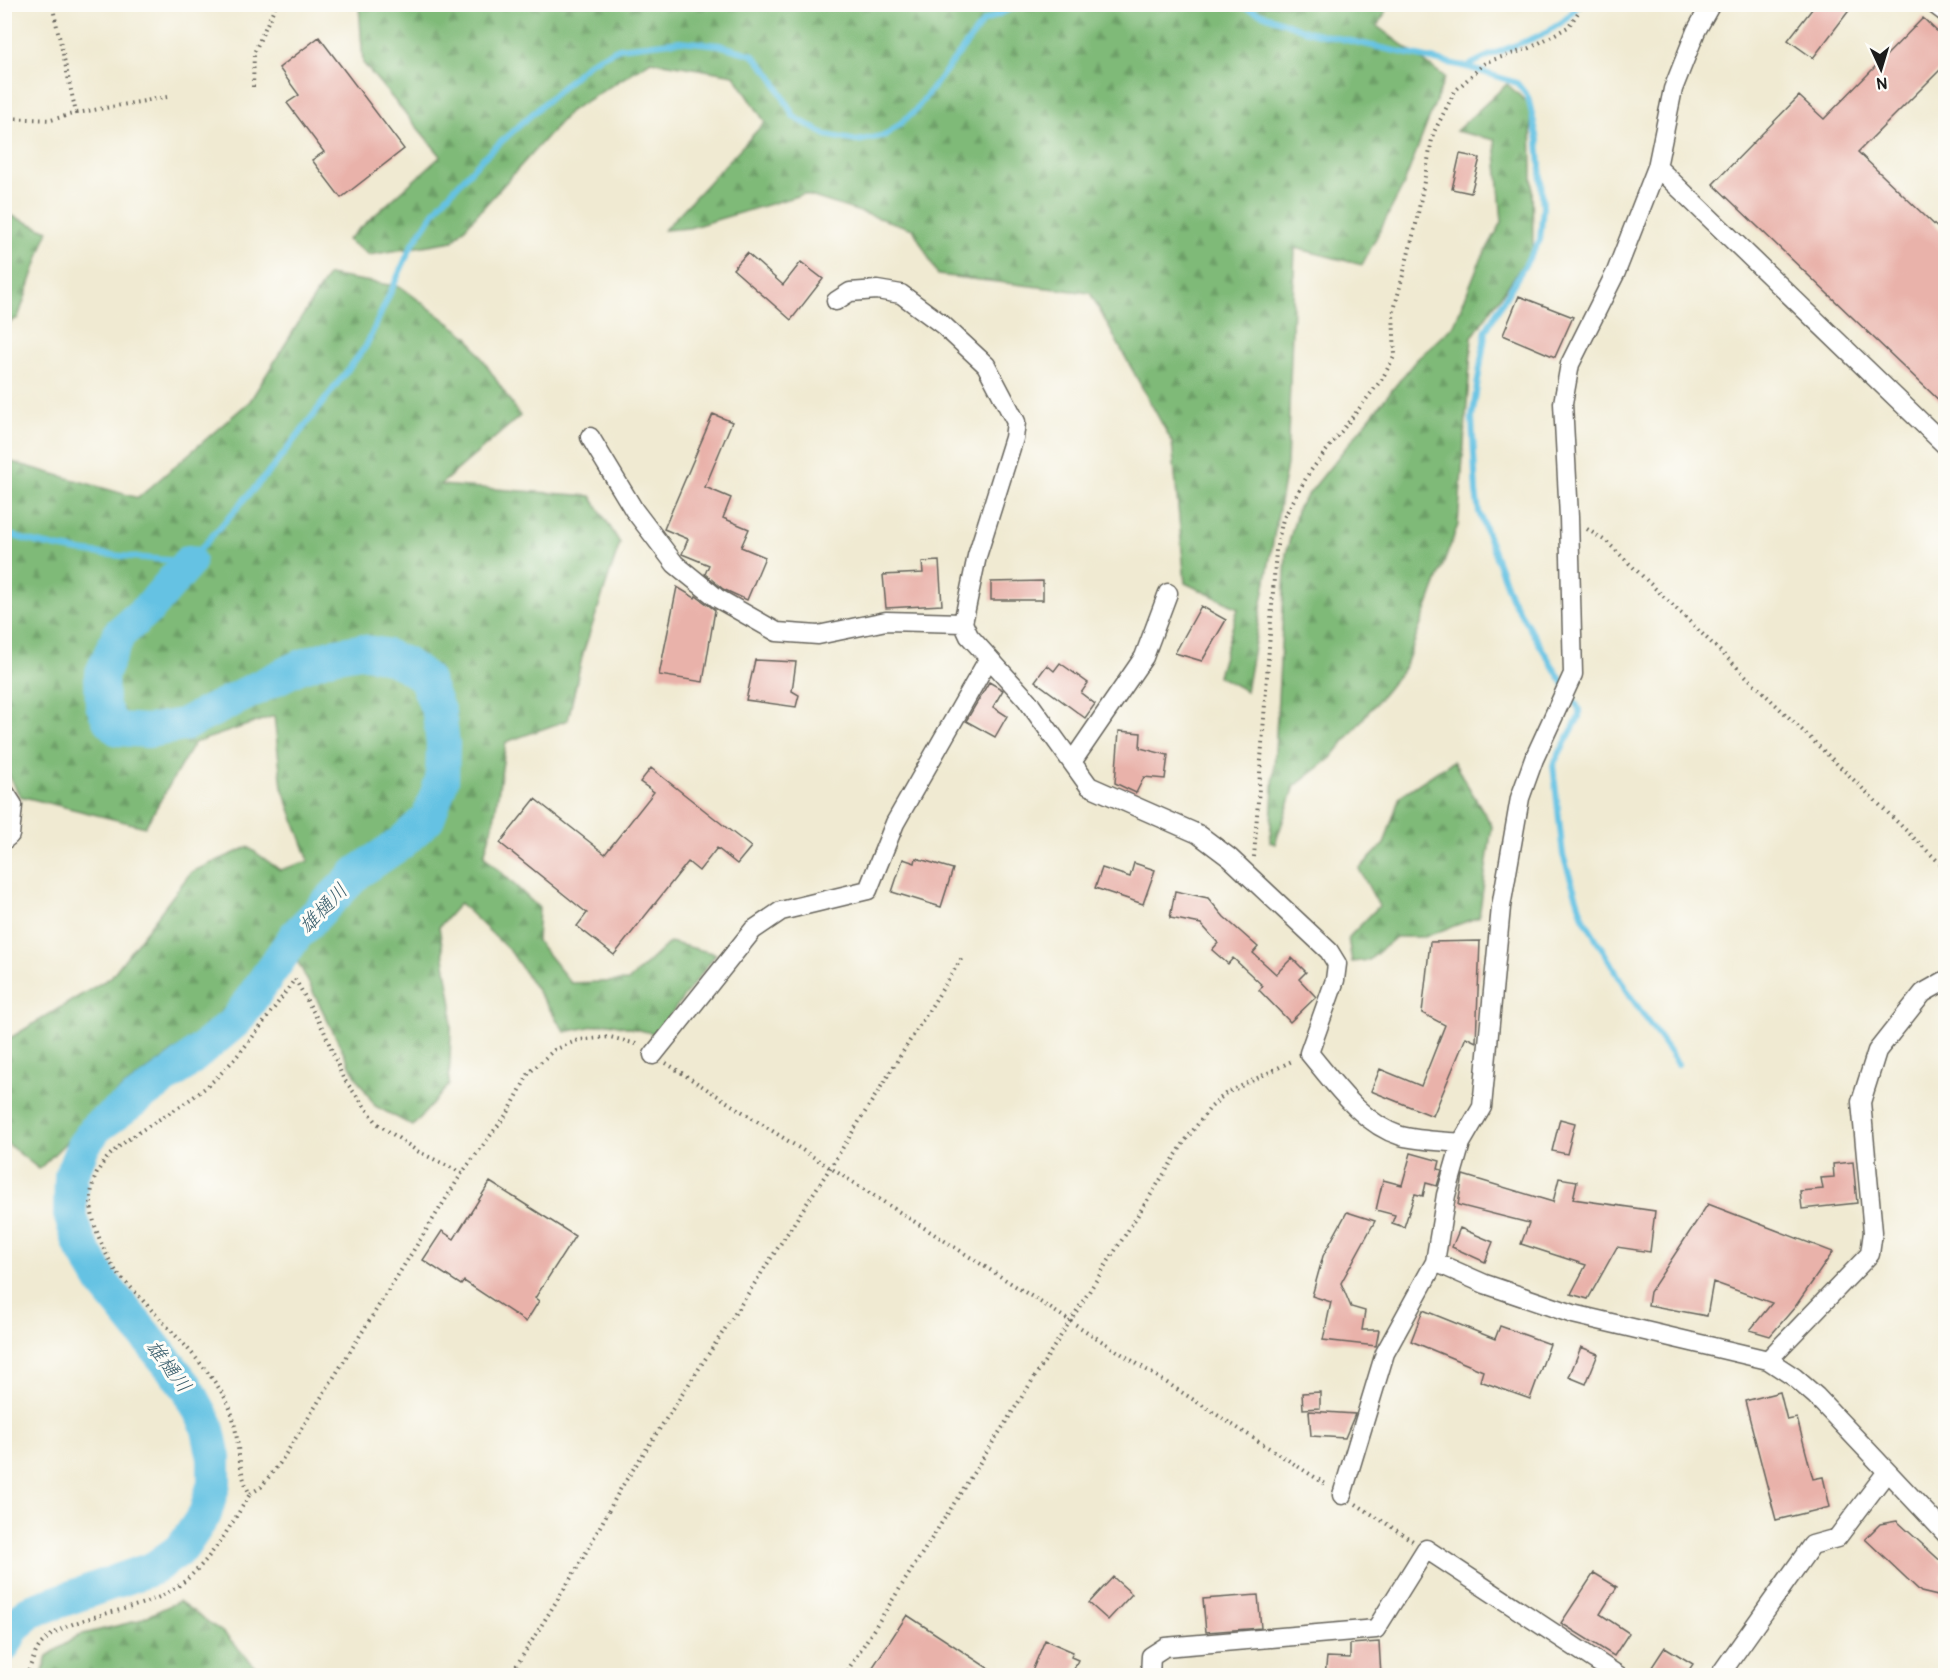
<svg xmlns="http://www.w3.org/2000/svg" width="1950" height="1680" font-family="Pangolin,'Klee One',sans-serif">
<defs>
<pattern id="forest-firs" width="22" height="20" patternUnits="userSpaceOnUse" patternTransform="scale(1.5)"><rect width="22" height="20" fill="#7fba78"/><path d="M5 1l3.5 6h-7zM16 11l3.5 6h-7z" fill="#6d9f67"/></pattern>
</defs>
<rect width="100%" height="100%" fill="#fdfcf7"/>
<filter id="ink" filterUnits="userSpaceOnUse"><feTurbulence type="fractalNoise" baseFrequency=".0167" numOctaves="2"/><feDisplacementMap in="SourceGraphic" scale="12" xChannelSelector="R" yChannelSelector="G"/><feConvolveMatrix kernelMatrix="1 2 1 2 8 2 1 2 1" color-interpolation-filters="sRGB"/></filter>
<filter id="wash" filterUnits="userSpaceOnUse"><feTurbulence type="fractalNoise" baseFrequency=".008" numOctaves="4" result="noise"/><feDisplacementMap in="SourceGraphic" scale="24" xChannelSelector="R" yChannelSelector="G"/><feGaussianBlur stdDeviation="1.35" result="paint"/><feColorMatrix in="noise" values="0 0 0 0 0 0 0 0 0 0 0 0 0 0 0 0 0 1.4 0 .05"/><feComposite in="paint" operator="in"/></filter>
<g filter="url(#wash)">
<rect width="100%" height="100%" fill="#f0ead2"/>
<path fill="url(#forest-firs)" stroke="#4e6b4a" stroke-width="1.5" d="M359,5H1390L1377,26L1445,77L1403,186L1362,265L1295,248L1287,464L1246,691L1218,676L1238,608L1185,583L1172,442L1090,293L938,275L913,229L804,194L689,228L664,230L765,122L734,75L651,61L570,111L453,241L369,255L347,240L441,156L363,63Z
M1507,84L1531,106L1533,250L1472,337L1458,525L1405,667L1331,758L1295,786L1275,844L1270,842L1286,554L1298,507L1416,360L1454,325L1479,263L1502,222L1495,140L1456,131Z
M5,213L48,231L18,318L5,325Z
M328,275L401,287L468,337L520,416L440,485L591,496L620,543L583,653L568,720L506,742L494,820L484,856L539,908L537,941L571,983L628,981L670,942L716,954L656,1034L609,1023L565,1032L511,952L460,903L439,927L452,1005L449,1085L413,1126L375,1106L355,1075L298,962L117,1092L39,1169L5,1142V1041L111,977L191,872L248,847L280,870L309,861L282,787L274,716L194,743L145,827L20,796L4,766L5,460L138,498L250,401Z
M1453,761L1492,826L1479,917L1424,937H1396L1369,960L1352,962L1348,938L1379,906L1359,869L1384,844L1400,796Z
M179,1601L225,1634L263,1675H42L47,1656L79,1635L137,1621Z"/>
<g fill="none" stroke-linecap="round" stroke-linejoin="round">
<path stroke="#65c2e3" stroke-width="6" d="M1236,4L1306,31L1467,67L1517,83L1528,97L1538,140L1543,207L1540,240L1486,330L1472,418L1476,492L1479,512L1511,598L1579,709V717L1553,765L1563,855L1583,917L1631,997L1678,1064
M1467,67C1504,43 1553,42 1579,4
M4,533C64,554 126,556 189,562L275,465L366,346L412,245L440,204L481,160L590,62L619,48L680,41L719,45L753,55L771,75L794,117L826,135L857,141L886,135L914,112L984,21L1021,4"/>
<path stroke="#65c2e3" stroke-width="34" d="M4,1646L12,1630L29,1612L154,1568L182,1548L205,1514L214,1483V1458L207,1425L187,1387L103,1283L80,1244L70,1214L71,1176L83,1146L97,1127L181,1067L236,1021L296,935L358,872L401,843L428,818L442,780L443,744L439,713L425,678L405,664L384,655L360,651L331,656L297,668L183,725L148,731L118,729L109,720L102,704L101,675L119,634L152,605L189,562"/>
</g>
<g id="blocks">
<path fill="#e9b2aa" d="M1816,4H1854L1813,58L1788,40Z
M1923,18L1946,40V64L1858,152L1946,236V407L1713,184L1799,96L1824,119Z
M319,37L404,149L341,198L312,160L324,152L287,103L299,95L279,68Z
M1460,154L1480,158L1471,193L1452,189Z
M747,253L783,285L801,262L823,279L791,320L733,269Z
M1519,296L1573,317L1555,357L1503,335Z
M713,414L732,422L705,487L731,498L723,518L749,529L741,547L765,557L747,600L723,589L705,574L709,565L682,554L688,539L664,529Z
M939,561L942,605L886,608L883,575L923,573L922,562Z
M1043,581V600H991V582Z
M677,587L695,598L696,596L715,610L703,682L659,675Z
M1201,606L1226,620L1202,661L1175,653Z
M755,660L796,662L792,691L799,695L796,707L746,700Z
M1060,663L1088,683L1081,693L1095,704L1085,718L1035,681L1047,665L1054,671Z
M989,682L1003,690L993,707L1007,716L995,737L966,721Z
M1119,731L1141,733L1140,748L1168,755L1165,779L1144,777L1136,793L1115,783Z
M651,768L751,847L737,864L717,848L699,871L688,862L614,955L577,926L587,913L500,843L535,799L605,854L654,792L640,782Z
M916,858L953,869L941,907L892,892L903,859L915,863Z
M1134,863L1155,870L1143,904L1095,888L1102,868L1130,877Z
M1175,891L1208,898L1224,917L1258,947L1253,953L1276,974L1292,958L1306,972L1299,979L1316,997L1290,1022L1259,990L1263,986L1233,958L1228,964L1212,950L1218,943L1201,924L1170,918Z
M1480,941L1476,1042L1466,1037L1433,1116L1371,1091L1380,1069L1421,1086L1445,1025L1422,1013L1430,942Z
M1560,1119L1575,1123L1567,1154L1552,1151Z
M1411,1153L1440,1161L1438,1169L1442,1170L1437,1186L1426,1183L1423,1196L1415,1194L1404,1227L1392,1223L1395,1215L1376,1210L1383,1180L1402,1185Z
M1853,1162L1857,1203L1802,1209L1800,1191L1823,1189L1821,1178L1834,1177L1833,1164Z
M1463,1175L1553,1202L1559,1178L1577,1181L1573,1199L1655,1211L1650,1252L1617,1247L1588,1299L1571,1294L1586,1265L1521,1244L1529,1223L1458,1205Z
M490,1182L575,1236L535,1298L539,1301L526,1322L464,1281L461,1285L423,1260L442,1231L454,1239Z
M1708,1204L1833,1252L1795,1307L1770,1336L1750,1330L1772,1303L1713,1282L1707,1316L1648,1305L1650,1292Z
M1347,1212L1375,1221L1341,1283L1351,1307L1365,1311L1362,1330H1379L1376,1346L1323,1340L1331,1302L1312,1296L1323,1256Z
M1460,1228L1493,1242L1485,1262L1452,1247Z
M1423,1310L1495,1339L1500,1326L1550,1344L1530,1399L1480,1381L1483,1371L1411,1341Z
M1581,1347L1598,1354L1586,1384L1569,1377Z
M1320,1392V1408L1303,1409L1302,1393Z
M1780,1392L1787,1420L1797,1418L1813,1479L1823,1477L1830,1507L1776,1520L1745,1401Z
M1309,1411L1355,1414L1345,1438L1311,1436Z
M1897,1521L1946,1566L1942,1577L1946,1585L1942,1597L1921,1592L1865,1539L1880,1524Z
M1594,1573L1617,1587L1600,1614L1629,1633L1614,1656L1561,1623Z
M1113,1577L1132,1594L1108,1620L1089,1603Z
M1258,1595L1261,1628L1206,1632L1203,1599Z
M907,1615L1000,1676H867Z
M1045,1640L1073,1652L1071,1657L1078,1660L1071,1676H1030Z
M1379,1642L1381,1676H1325L1327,1657L1350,1658V1644Z
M1665,1647L1693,1664L1685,1676H1646Z"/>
</g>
</g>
<g filter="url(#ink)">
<use href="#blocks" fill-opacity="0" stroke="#66645c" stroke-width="1.5"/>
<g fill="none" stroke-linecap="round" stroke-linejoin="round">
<defs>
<path id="street" d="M1934,4L1946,13
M1657,167L1946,446
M836,301L850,292L877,290L901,294L943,325L986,365L1016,422L1014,438L977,556L963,623L969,636L1027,700L1089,786L1198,834L1230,858L1329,951L1337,964L1335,980L1309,1053C1334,1083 1362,1124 1401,1136C1420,1141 1442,1141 1461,1143
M590,437L634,510L675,564L717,598L777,632L818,635L886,621L963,623
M1072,762L1144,657L1168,593
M4,791L13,805L10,835L4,840
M653,1055L753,930L781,911L868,890L895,823L989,658
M1435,1262L1485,1284L1573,1314L1768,1360L1794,1377L1816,1396L1946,1534
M1768,1360L1870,1254L1873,1232L1861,1102L1877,1051L1923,993L1946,980
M1342,1495L1385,1353L1435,1262L1446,1195L1461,1143L1482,1107L1501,907L1520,798L1534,759L1573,674L1569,517L1563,403L1570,364L1616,272L1657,167L1673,89L1696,31L1711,4
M1150,1676L1151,1656L1165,1647L1376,1629L1426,1549L1619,1676
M1719,1676L1812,1545L1837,1538L1886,1473"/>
</defs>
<use href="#street" stroke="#66645c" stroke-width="21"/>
<path stroke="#66645c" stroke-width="4" stroke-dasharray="1.5 4.5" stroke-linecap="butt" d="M253,87L254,53L276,4
M77,113L167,97
M4,118L51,120L76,113L52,4
M1587,529L1607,542L1946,869
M1254,857L1276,550L1283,519L1309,473L1382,379L1395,355L1393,314L1416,224L1433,134L1455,91L1486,62L1530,48L1568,27L1584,4
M666,1063L1327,1485
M462,1173L417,1151L378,1124L343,1078L324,1031L295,979C269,1015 245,1051 213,1081C148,1141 48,1147 111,1263C117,1275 129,1285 137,1294C166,1327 203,1360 225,1398C242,1427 234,1466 250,1494L261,1487L280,1463L462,1173L509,1111L529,1073L554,1050L578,1040L610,1037L640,1045
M1356,1504L1413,1541
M26,1676C31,1666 35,1650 42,1643C74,1611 137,1615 177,1587C210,1563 229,1528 250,1494
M510,1676L579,1565L621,1488L830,1168L963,956
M844,1676L1185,1141L1210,1108L1225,1094L1294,1060"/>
<use href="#street" stroke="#fff" stroke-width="18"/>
</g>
</g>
<g text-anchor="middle" stroke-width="6" stroke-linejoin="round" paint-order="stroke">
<g font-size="20" font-style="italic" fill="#395e6c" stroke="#fdfcf7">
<text transform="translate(323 908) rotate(-46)" y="7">雄樋川</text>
<text transform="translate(169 1366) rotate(53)" y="7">雄樋川</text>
</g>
</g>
<rect width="1950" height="1680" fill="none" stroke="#fdfcf7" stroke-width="24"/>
<g transform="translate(1881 69) rotate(176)" stroke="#fdfcf7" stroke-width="4.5" paint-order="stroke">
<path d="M0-4.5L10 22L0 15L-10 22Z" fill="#1c1c1c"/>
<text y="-9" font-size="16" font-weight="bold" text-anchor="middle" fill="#1c1c1c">N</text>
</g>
</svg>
